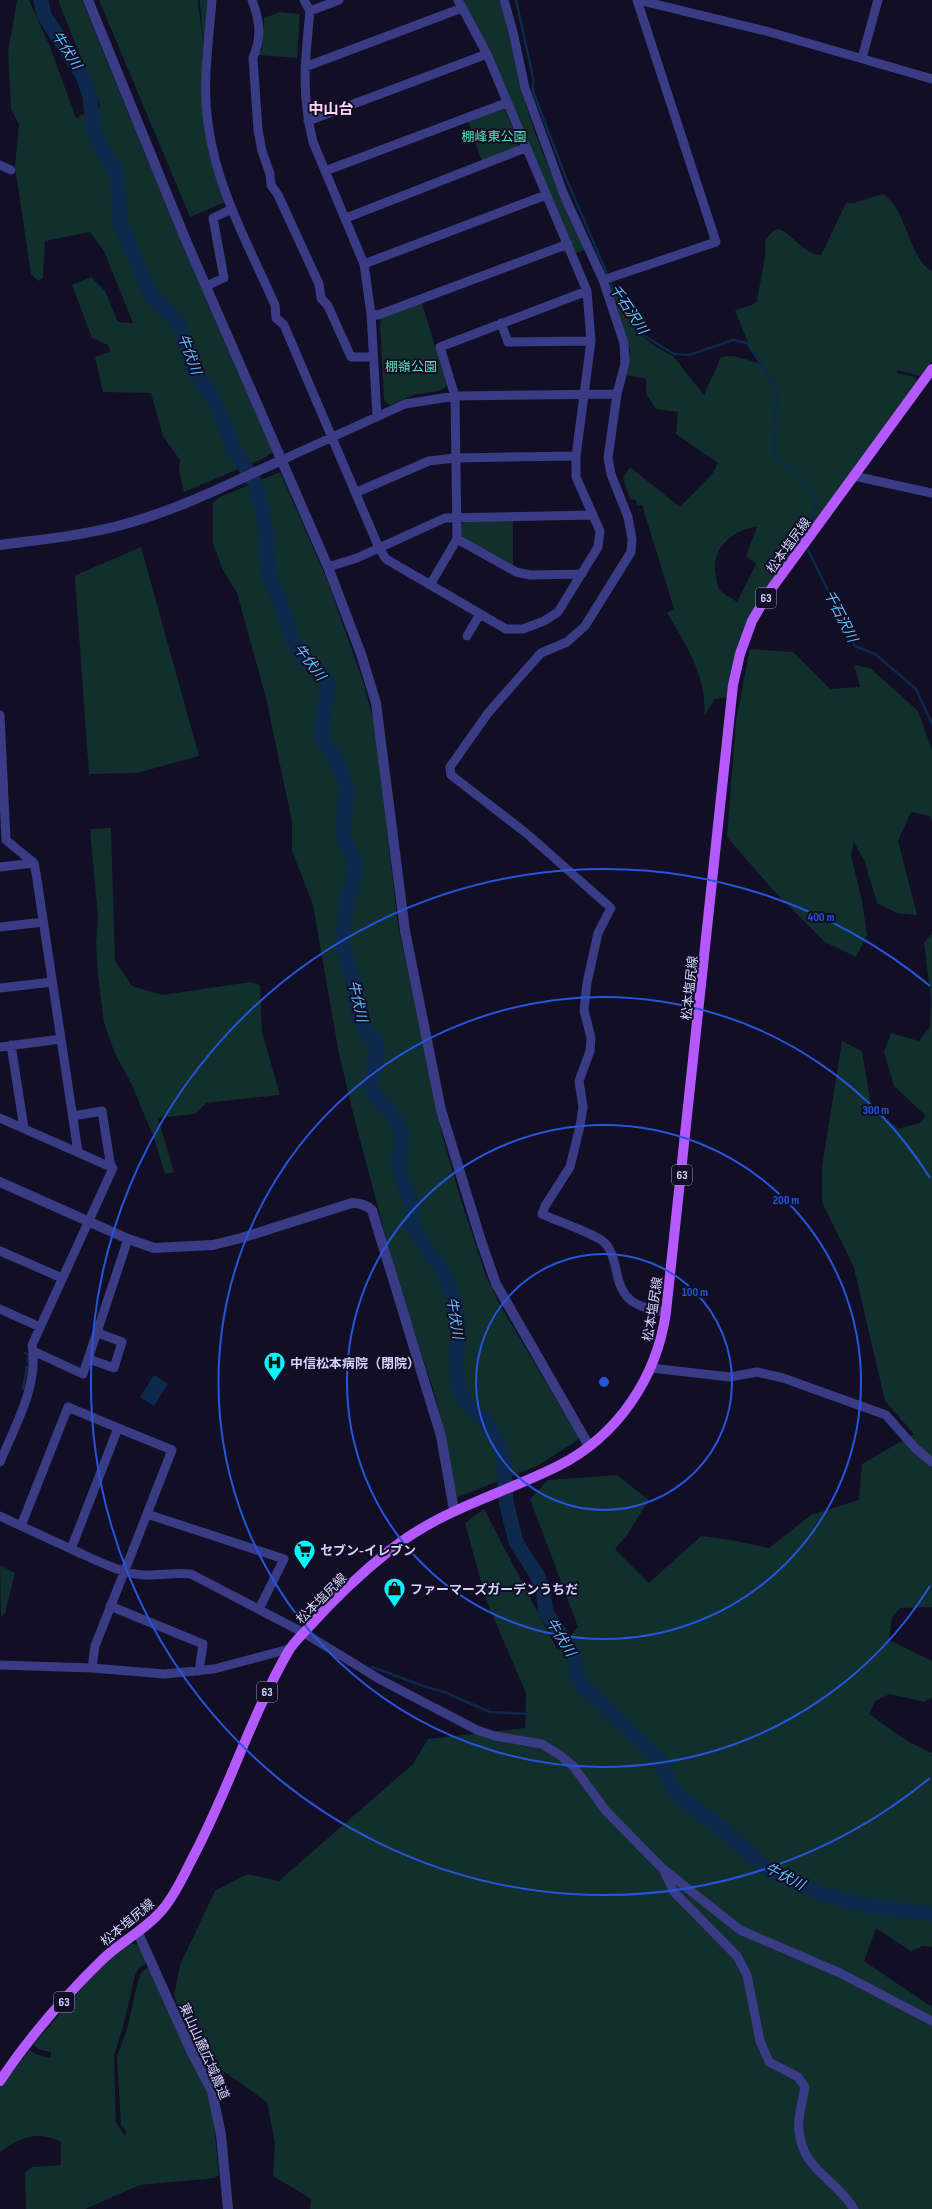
<svg xmlns="http://www.w3.org/2000/svg" width="932" height="2209" font-family="'Sofia Sans Condensed','Noto Sans JP',sans-serif">
<rect width="100%" height="100%" fill="#110e25"/>
<path fill="#112f2c" fill-rule="evenodd" d="M17,0H29L50,47L76,118L100,106L58,0H82L181,242L273,452L264,458L184,492L179,470L180,460L163,436L151,393L103,392L95,357L110,352L108,345L92,338L72,285L91,277L105,291L118,322L133,323L104,251L90,232L45,241L43,278L38,281L31,274L15,167L19,124L11,109L8,52Z
M99,0H198C198,12 205,40 203,49C201,59 203,68 203,79C203,125 208,159 225,202L190,217Z
M200,0H209L204,44L200,6Z
M463,0H499C509,30 514,61 522,91C537,146 562,198 585,250L575,253L519,125L490,49L477,31Z
M280,12L300,14L297,58L258,55L262,49L264,18Z
M498,108L505,110L519,142L516,149L482,162L468,120Z
M882,194C906,205 909,260 932,271V361L920,376L897,370V373L915,377L917,381L757,604L728,697L715,699L704,716C708,678 686,645 667,613L674,609L642,505L637,506L636,500L630,499L623,478L630,467L680,507L713,473L718,463L676,434L678,412L656,409L646,394V379L626,375L630,350L609,283L641,335L653,345L673,356L704,395L721,357L734,356L762,364L748,343L735,310L752,305L757,301C759,285 768,252 765,240L774,230L780,229C794,236 804,254 821,255L846,203H854ZM757,527L746,556L756,564L737,602C732,598 723,594 719,589C717,586 717,580 716,577C709,551 732,529 757,527Z
M421,300L447,386L440,391L414,395L390,405L384,401L380,323L382,316Z
M280,472L328,582L364,684L375,726L398,925L442,1134L460,1197L486,1276L499,1303L578,1437V1440L537,1466L458,1497L453,1494L446,1440L435,1395L396,1275L355,1121L339,1054L313,905L292,851V822L266,698L237,593L222,568L213,543V502L220,497Z
M513,520V567L465,539L460,534L461,525L465,521Z
M141,547L199,756L137,773L89,774L75,578L76,575Z
M750,649L793,652L830,689L860,687L854,665L870,668L918,711L932,750V822L930,816L911,812L898,841L917,915L897,913L877,903L864,860L854,842L851,855L862,901L867,935L856,957L825,942L773,890L727,837L736,720Z
M111,828L115,961L132,986L162,995L250,982L260,985L262,1032L280,1095L206,1103L195,1114L158,1118L174,1172L165,1174L154,1138L132,1085L115,1054L104,1023L98,975L96,943L98,918L90,829Z
M932,934V1607L900,1608L892,1618L889,1640L932,1661V1698L924,1702L890,1694L875,1701L869,1714L909,1742L932,1753V1947L923,1946L911,1951L876,1928L864,1961L932,2007V2209H310L311,2199L273,2176L275,2144L267,2102L210,2062L188,2035L174,1995L180,1965L215,1891L247,1874L279,1881L413,1764L428,1739L525,1728L526,1693L486,1600L465,1523L484,1509L558,1651L578,1627L530,1499L548,1480L617,1475L649,1500L627,1535L615,1549L649,1583L701,1536L731,1540L769,1548L811,1515L859,1500L862,1464L914,1434L885,1401L854,1268L822,1202V1167L842,1041L862,1051L871,1105L899,1129L919,1123L926,1116L894,1086L884,1052L891,1033L919,1041L930,1027L931,999L924,942Z
M0,1565L15,1573L5,1613L1,1617Z
M129,1943L139,1945L147,1963L139,1968L135,1975L123,2027L114,2056L116,2122L124,2135L127,2132L121,2125L117,2057L128,2026L138,1980L142,1972L149,1966L208,2094L213,2113L219,2175L215,2178L140,2185L85,2209H26L25,2172L32,2167L61,2165V2142C37,2130 21,2137 0,2152V2087L30,2050L35,2054L51,2058V2052L40,2050L33,2045L107,1958Z"/>
<path fill="#0d294b" d="M154,1375L168,1384L154,1406L140,1397Z"/>
<g fill="none" stroke-linecap="round" stroke-linejoin="round">
<path stroke="#0d294b" stroke-width="2.5" d="M516,0L533,77V91L566,178L610,281L643,335L674,354L689,355L733,340L747,343L775,385L779,396L774,413L776,428L773,452L776,458C790,470 819,486 815,508C814,514 810,520 807,525
M808,550L855,646L875,654L916,689L932,724
M25,1353L29,1355L28,1362
M23,1389L27,1367
M372,1667L426,1687L444,1692L490,1712L530,1714"/>
<path stroke="#0d294b" stroke-width="15" d="M41,0L44,15L83,76L90,96L93,127L99,144L117,173L120,222L149,292L179,325L194,371L213,398L224,423L233,448L257,486L266,530L267,562L271,582L280,601L293,642L304,659L325,678L328,687L322,724L323,742L332,752L347,786L343,837L355,861L352,887L347,900L342,944L354,982L355,997L360,1019L368,1036L376,1042L377,1055L370,1083L374,1094L392,1114L402,1133L399,1163L401,1177L413,1207L412,1225L430,1254L443,1270L454,1299L459,1331L456,1367L458,1384L464,1400L488,1425L499,1444L504,1464L506,1502L516,1542L537,1575L543,1589L546,1613L574,1654L577,1676L581,1684L659,1759L669,1782L680,1797L724,1830L765,1868L824,1895L871,1906L932,1914
M806,528L807,525"/>
<path stroke="#393c84" stroke-width="9" d="M212,0C209,41 202,82 208,123C216,188 249,246 275,305L276,318L284,325L379,548L386,559L506,629H523L544,621L558,612L598,547L600,531L576,477V456L591,341L587,291L487,54L458,0
M252,0C260,21 262,37 253,58L258,130L262,151L270,174L271,185L278,195L319,284L321,298L328,306L351,357H373
M304,0L310,11C305,60 301,94 313,142L364,264L371,314L377,416
M504,0L513,32L525,88L564,195L603,280L624,343L625,363L617,394L608,458L611,474L628,517L632,539L631,552L585,626L567,642L541,653L532,663L488,713L450,767L451,775L526,833L611,908L598,933L587,983L584,1010L591,1038L590,1051L579,1081L583,1107L580,1126L570,1167L545,1206L542,1214C556,1221 597,1234 606,1244C612,1251 614,1261 616,1269C621,1302 636,1307 666,1312
M638,0L766,31L932,79
M310,11L339,0
M862,58L878,0
M305,67L462,8
M308,121L487,54
M0,165L11,170
M325,171L506,103
M346,218L525,148
M364,264L546,195
M603,280L716,242L637,0
M206,286L224,278L213,218L232,209
M371,314L378,315L568,244
M501,323L508,342L591,341
M282,460L405,404L455,396L617,394
M854,476L932,493
M357,492L429,461L455,458L576,456
M457,539L516,572L530,575L582,574
M328,567L357,558L445,518L593,515
M430,585L457,539L455,396L440,347L587,291
M467,636L480,614
M0,715L6,840L34,863L36,873L78,1152
M0,867L34,863
M0,927L43,922
M0,988L52,982
M11,1045L24,1128
M0,1047L61,1039
M73,1116L102,1111L111,1168
M0,1118L113,1168L32,1345C39,1385 15,1426 0,1462
M0,1251L62,1278
M0,1309L40,1327
M33,1351L83,1374L128,1239
M89,1359L114,1368L122,1342L98,1333
M651,1368L730,1377L757,1372L783,1378L886,1415L915,1448L932,1462
M118,1428L68,1407L21,1526L71,1549L118,1428L172,1450L147,1514
M0,1516L21,1526
M71,1549C94,1559 119,1573 144,1575C159,1576 174,1572 191,1574L304,1633L381,1680L477,1730L495,1736L542,1744L561,1756L573,1766L606,1811L662,1868L740,1930L840,1973L932,2021
M110,1606L203,1644L199,1671
M0,1665L92,1668L165,1674L214,1669L289,1649
M92,1668L95,1646L147,1514L284,1559L259,1609
M664,1871L674,1892L737,1956L747,1975L760,2041L769,2062L798,2077L805,2087C803,2100 797,2117 799,2130C802,2170 835,2178 854,2209"/>
<path stroke="#393c84" stroke-width="10" d="M88,0L184,236L328,567L361,654L376,703L405,931L441,1110L481,1241L496,1284L589,1446
M0,545C45,539 89,535 132,522C184,507 233,482 282,460
M0,1182L128,1239L154,1248L213,1245L241,1238L352,1203C361,1203 366,1205 372,1210L441,1436L454,1510
M138,1933L192,2053L212,2091L221,2135L228,2209"/>
<path stroke="#b459ff" stroke-width="10" d="M0,2081C28,2039 66,1995 102,1960C121,1941 146,1930 163,1909C175,1895 184,1875 192,1859C228,1792 250,1718 288,1652C293,1643 301,1636 308,1628C333,1600 360,1574 389,1551C441,1509 500,1495 558,1466C618,1436 657,1377 666,1312L733,685L740,654L752,621L769,592L932,369"/>
</g>
<g fill="none" stroke="#2655da" stroke-width="2">
<circle cx="604" cy="1382" r="128"/>
<circle cx="604" cy="1382" r="257"/>
<path d="M930 1586A385 385 0 1 1 930 1178"/>
<path d="M930 1778A513 513 0 1 1 930 986"/>
</g>
<defs>
<symbol id="hospital-pin" viewBox="-11 -11 22 30"><path d="M0 17L-7.5 6A9.5 9.5 0 1 1 7.5 6Z" fill="#00f8fd" stroke="#110e25"/><path d="M-5-5h3v3.5h4V-5h3V5h-3V1.5h-4V5h-3Z" fill="#111"/></symbol>
<symbol id="supermarket-pin" viewBox="-11 -11 22 30"><path d="M0 17L-7.5 6A9.5 9.5 0 1 1 7.5 6Z" fill="#00f8fd" stroke="#110e25"/><path d="M-6-5.5h2.5l.6 2H6L4.5 2H-2.5L-4.4-4H-6ZM-1.5 3.2a1.3 1.3 0 1 0 .1 0ZM3 3.2a1.3 1.3 0 1 0 .1 0Z" fill="#111"/></symbol>
<symbol id="shop-pin" viewBox="-11 -11 22 30"><path d="M0 17L-7.5 6A9.5 9.5 0 1 1 7.5 6Z" fill="#00f8fd" stroke="#110e25"/><path d="M-5-2.5h2.3a2.7 3.5 0 0 1 5.4 0H5L5.5 6h-11ZM-1.5-2.5h3a1.5 2.3 0 0 0-3 0Z" fill="#111"/></symbol>
</defs>
<g fill-rule="evenodd">
<use href="#hospital-pin" x="262" y="1350" width="25" height="34"/>
<use href="#supermarket-pin" x="292" y="1538" width="25" height="34"/>
<use href="#shop-pin" x="382" y="1576" width="25" height="34"/>
</g>
<g text-anchor="middle" stroke-width="4" stroke-linejoin="round" paint-order="stroke">
<g fill="#110e25" stroke="#9a97be" stroke-width="1">
<rect x="756" y="588" width="20" height="20" rx="3"/>
<rect x="672" y="1165" width="20" height="20" rx="3"/>
<rect x="257" y="1682" width="20" height="20" rx="3"/>
<rect x="54" y="1992" width="20" height="20" rx="3"/>
</g>
<g font-size="12" font-weight="bold" fill="#d4d2ff">
<text x="766" y="602">63</text>
<text x="682" y="1179">63</text>
<text x="267" y="1696">63</text>
<text x="64" y="2006">63</text>
</g>
<g font-size="13" fill="#5de0b5" stroke="#110e25">
<text x="494" y="141">棚峰東公園</text>
<text x="411" y="371">棚嶺公園</text>
</g>
<g font-size="13" fill="#d4d2ff" stroke="#110e25">
<text transform="translate(788 545) rotate(-54)" y="5">松本塩尻線</text>
<text transform="translate(689 988) rotate(-84)" y="5">松本塩尻線</text>
<text transform="translate(652 1309) rotate(-81)" y="5">松本塩尻線</text>
<text transform="translate(321 1598) rotate(-45)" y="5">松本塩尻線</text>
<text transform="translate(127 1922) rotate(-40)" y="5">松本塩尻線</text>
<text transform="translate(205 2051) rotate(66)" y="5">東山山麓広域農道</text>
</g>
<g font-size="13" font-weight="bold" fill="#d4d2ff" stroke="#110e25" text-anchor="start">
<text x="290" y="1368">中信松本病院（閉院）</text>
<text x="320" y="1555">セブン-イレブン</text>
<text x="410" y="1594">ファーマーズガーデンうちだ</text>
</g>
<g font-size="14" font-style="italic" fill="#60c2ff" stroke="#110e25">
<text transform="translate(67 50) rotate(57)" y="5">牛伏川</text>
<text transform="translate(629 309) rotate(56)" y="5">千石沢川</text>
<text transform="translate(190 354) rotate(69)" y="5">牛伏川</text>
<text transform="translate(841 616) rotate(63)" y="5">千石沢川</text>
<text transform="translate(310 662) rotate(52)" y="5">牛伏川</text>
<text transform="translate(358 1001) rotate(77)" y="5">牛伏川</text>
<text transform="translate(455 1318) rotate(81)" y="5">牛伏川</text>
<text transform="translate(561 1637) rotate(58)" y="5">牛伏川</text>
<text transform="translate(785 1876) rotate(27)" y="5">牛伏川</text>
</g>
<g font-size="15" font-weight="bold" fill="#ffd4f3" stroke="#110e25">
<text x="331" y="114">中山台</text>
</g>
</g>
<circle cx="604" cy="1382" r="6" fill="#2655da" stroke="#110e25" stroke-width="2"/>
<g font-size="12" text-anchor="middle" font-weight="bold" fill="#2655da" stroke="#110e25" stroke-width="4" stroke-linejoin="round" paint-order="stroke">
<text x="821" y="921">400 m</text>
<text x="876" y="1114">300 m</text>
<text x="786" y="1204">200 m</text>
<text x="695" y="1296">100 m</text>
</g>
</svg>
